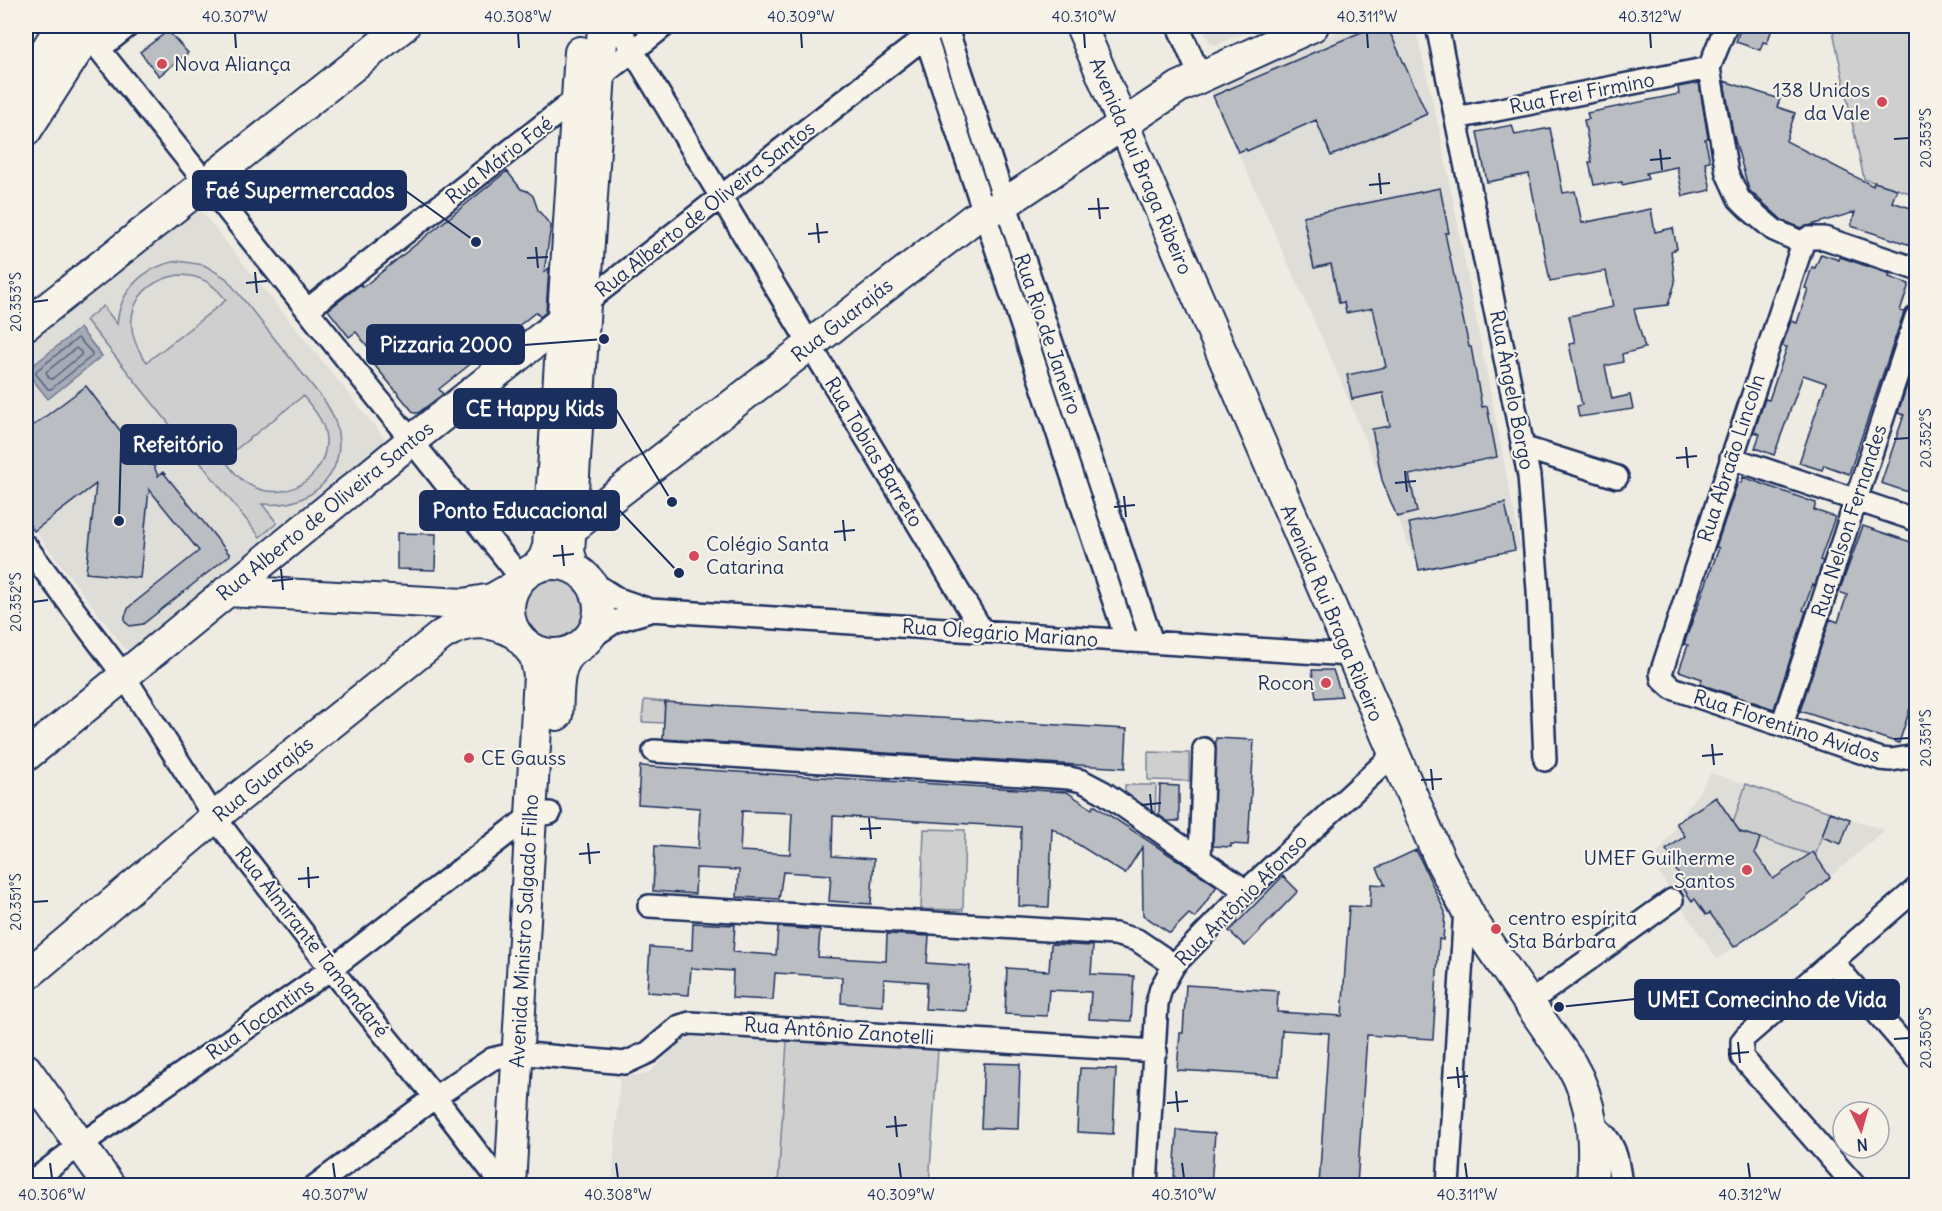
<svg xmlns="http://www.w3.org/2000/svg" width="1942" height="1211" font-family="Delius,sans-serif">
<rect width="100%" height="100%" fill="#eeebe2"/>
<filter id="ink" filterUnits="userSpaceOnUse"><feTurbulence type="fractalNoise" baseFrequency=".0167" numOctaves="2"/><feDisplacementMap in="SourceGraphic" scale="12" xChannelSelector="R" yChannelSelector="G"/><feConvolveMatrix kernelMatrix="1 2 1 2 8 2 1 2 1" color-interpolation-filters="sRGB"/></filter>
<g filter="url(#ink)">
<path fill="#deddd8" d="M1201,26H1262L1216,45L1210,43Z
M1350,26H1415L1439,129L1521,549L1419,570L1338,374L1210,90Z
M196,205L386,440L127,651L26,519V342Z
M1711,773L1885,830L1802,901L1717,959L1652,863Z
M689,1037L787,1041L778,1185L612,1186L620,1076L642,1075L651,1071L682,1040Z"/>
<path fill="#cfcfcf" stroke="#757f96" stroke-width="1.5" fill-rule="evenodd" d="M1832,26H1916V195L1864,179Z
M946,51L992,194L987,195L941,53Z
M1003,223L1127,594L1121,596L998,227Z
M178,261L204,265L226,278L326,403C360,456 323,510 262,504L277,523L260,537L86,320L103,306L117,324C120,289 144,267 178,261ZM179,275C200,275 213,283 226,300L147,362C118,327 131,282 179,275ZM303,396C312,407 322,418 325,432C333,471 291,504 254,487C241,482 232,470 224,459Z
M551,571L564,572L588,590L592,608L591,620L585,631L559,647H553L541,645L516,619L515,607L516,601L529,580Z
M644,700L665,702L664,723L642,722Z
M1148,752L1189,753V781L1148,780Z
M1746,784L1830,812L1815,856L1731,829Z
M1125,785H1156L1155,819L1125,796Z
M924,829L965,830L963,910L921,909Z
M787,1041L938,1049L929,1185H778Z"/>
<path fill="#a6abb5" stroke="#6e7992" stroke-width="1.5" d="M80,328L102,356L48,399L26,371Z"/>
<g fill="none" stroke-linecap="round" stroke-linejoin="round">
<path stroke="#536181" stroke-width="1.5" d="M78,338L92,353V356L51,389H48L36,374V371Z
M76,348L81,352V355L52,379L49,378L46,372Z"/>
</g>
<path fill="#babdc2" stroke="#1b2f5e" stroke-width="1.5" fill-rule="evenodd" d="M1375,26H1387L1427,114L1331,156L1316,120L1247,151L1246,149L1238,152L1213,96Z
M1741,26H1773L1767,43L1763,42L1760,50L1736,42Z
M168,31L188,53L159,76L140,52Z
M1724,81L1780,99L1777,107L1795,113L1786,141L1873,186L1874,182L1897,189L1892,202L1917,210V247L1851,226L1855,212L1801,228L1782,220L1749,190L1733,133Z
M1699,83L1708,138L1705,139L1710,161L1705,162L1711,190L1683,196L1677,167L1646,173L1648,179L1622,185V182L1605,185L1604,183L1594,185L1589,162H1592L1584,120L1589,119L1587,113L1679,94L1678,87Z
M1512,125L1515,135L1550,128L1563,193L1575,191L1582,223L1651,209L1655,232L1673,228L1677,249L1671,251L1675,283L1668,305L1634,309L1645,348L1622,354L1623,362L1605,366L1612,399L1630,395L1633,409L1579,417L1577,406L1582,405L1569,344L1575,343L1569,316L1613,307L1606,271L1550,281L1529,174L1487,182L1477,132Z
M507,171L521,189L527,191L533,196L538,210L551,226L544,272L549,268L546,312L540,317L536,312L439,389L443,394L418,413H414L372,362L377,358L356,332L349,337L328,310L361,284L363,287Z
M1440,188L1449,233H1445L1469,347H1471L1482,407L1487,406L1497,457L1409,475L1417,512L1397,517L1382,480L1372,429L1390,426L1383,393L1352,399L1347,375L1386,367L1373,308L1346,313L1344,302L1339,303L1331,264L1314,268L1303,216Z
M1821,254L1839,260L1840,257L1890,274L1889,277L1909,284L1900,311L1904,312L1849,474L1824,465L1822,470L1799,463L1826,383L1803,375L1774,455L1755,448L1760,434L1754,432L1765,399L1769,400L1787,347L1782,346L1791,321L1797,323L1808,289L1805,288L1812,267L1815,268Z
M1914,363L1917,364V495L1881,483L1904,415L1898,413Z
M86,386L145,463L154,466L158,476L163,472L230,555L143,624L130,626L125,622V616L129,607L199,551L149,489L140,578L86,573L96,484L34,531L26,519V431Z
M1743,477L1816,503L1814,510L1835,517L1820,560L1823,561L1815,585L1813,584L1803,610L1806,611L1774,709L1700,684L1702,679L1679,671L1688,645L1684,644L1719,548L1716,547L1738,482L1741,483Z
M1505,503L1515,550L1419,570L1409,523Z
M1863,526L1917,544V687L1899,743L1800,711L1830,619L1838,622L1847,595L1839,592Z
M397,533L436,534L435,570L397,569Z
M1312,670H1333L1342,696L1316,698Z
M665,702L1127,729L1125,768L663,739Z
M1216,738L1254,740L1248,845L1231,844V847L1213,846Z
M640,766L1067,792L1092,809L1094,805L1217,886L1195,918L1189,914L1170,933L1143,915L1142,847L1125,874L1052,828L1049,907L1019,906L1021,827L833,816L832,856L874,859L871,904L829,901L831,875L783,872L779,899L737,897L739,870L696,868L695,894L653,891L655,846L698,849L700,808L638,804ZM742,811L792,813L790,854L740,851Z
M1160,785L1179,786V821H1167L1159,815Z
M1716,797L1740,832L1760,838L1755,853L1773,879L1813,852L1830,877L1802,901L1734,947L1710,913L1706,915L1695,899L1692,901L1683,888L1686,886L1676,870L1679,868L1666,850L1685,836L1676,823Z
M1830,812L1850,819L1841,844L1822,837Z
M1416,850L1445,912L1443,940L1439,939L1433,1039L1367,1035L1357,1185H1319L1329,1033L1282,1030L1279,1076L1177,1070L1180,1033H1183L1186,985L1278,991L1277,1012L1342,1016L1349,906L1370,907L1371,884L1385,885L1377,868Z
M1283,876L1298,891L1245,946L1229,931Z
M693,923L735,925L733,952L776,955L778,927L820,930L818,957L886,961L887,934L929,936L927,963L970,966L967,1011L925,1009L927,982L884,979L883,1006L841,1003L842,977L775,973L773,1000L732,998L733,971L691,968L689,995L647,992L650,947L692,950Z
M1051,944L1093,946L1091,974L1134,976L1131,1021L1089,1019L1091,992L1049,990L1047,1016L1005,1014L1007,968L1049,971Z
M984,1063L1020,1064L1018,1129L981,1128Z
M1080,1068L1116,1069L1113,1134L1077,1132Z
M1177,1130L1215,1133L1211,1185H1180V1179L1174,1178Z"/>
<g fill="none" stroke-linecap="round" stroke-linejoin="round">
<defs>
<path id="street" d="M618,26L983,632
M922,26L1127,641
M946,26L1152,642
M1178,26L1200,76
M1437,26L1529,476L1538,590L1545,760
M1726,26L1709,68L1727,173L1739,199L1748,208L1774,230L1803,243
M84,39L99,49L521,578
M99,49L128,26
M600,77L664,26
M1456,118L1709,68
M1916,269L1824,238H1808L1803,243L1661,673L1662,679L1672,688L1881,759L1891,760L1916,756
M585,303L934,30
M307,310L577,98
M1525,448L1617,477
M1731,458L1916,520
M26,546L124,676L215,818L331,969L435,1097L503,1186
M590,581L618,599L650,610L1350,655
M586,641L616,621L650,611
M1782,725L1916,317
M654,751L1069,778L1082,781L1103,792L1246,891
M1200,859L1204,749
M649,906L1115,934L1137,940L1174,965
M1832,961L1916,1058
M1528,1003L1672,900
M1593,1125C1616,1139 1618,1161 1621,1186
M26,1186L80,1145L331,969L530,816L550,813
M315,1186L435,1097L492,1059L517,1053L625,1063L649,1052L680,1026L690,1023L1156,1051
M1146,1186L1157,1003L1161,988L1174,965L1246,891L1393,755
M1448,1186L1465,908
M1855,1186L1742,1057V1041L1746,1036L1916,889"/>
<path id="secondary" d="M1081,26L1440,860L1472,920L1571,1064C1594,1103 1595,1142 1592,1186
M26,82L61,26
M26,131L93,26
M26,325L404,26
M570,530L973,219L1004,204L1179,87L1313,26
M509 609a45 45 0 1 1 90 0a45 45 0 1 1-90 0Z
M537,567L544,558L548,547L580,52
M578,571L573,565L569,552L603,26
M227,591L464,604L492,599L515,586
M557,715C559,693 555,665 574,650
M26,756L411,441L585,303
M26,976L233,802L442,635C466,620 492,619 516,634
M26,1069L110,1186
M510,1186L539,675L535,656L526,645"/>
</defs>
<use href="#street" stroke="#1b2f5e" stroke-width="26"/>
<use href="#secondary" stroke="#1b2f5e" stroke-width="34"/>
<use href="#street" stroke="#f7f3e8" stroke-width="21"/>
<use href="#secondary" stroke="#f7f3e8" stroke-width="30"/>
</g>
</g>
<path fill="none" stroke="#1b2f5e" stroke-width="2" d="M235,33L236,48M518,33L519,48M801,33L802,48M1084,33L1085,48M1367,33L1368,48M1650,33L1651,48M1894,139L1909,138M1660,149L1662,170M1650,160L1671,158M1379,173L1381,194M1369,185L1390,183M1098,198L1100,219M1088,209L1109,208M817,223L819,243M808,234L828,232M536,247L538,268M527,258L548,257M255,272L257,293M246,283L267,281M33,302L48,300M1894,439L1909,438M1686,447L1688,468M1676,458L1697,456M1405,471L1407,492M1395,483L1416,481M1124,496L1126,517M1114,507L1135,505M843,520L845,541M834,532L855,530M562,545L564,566M553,556L574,554M281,569L283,590M272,581L293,579M33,602L48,600M1894,739L1909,738M1712,744L1714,765M1702,756L1723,754M1431,769L1433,790M1421,780L1442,779M1150,794L1152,814M1141,805L1161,803M869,818L871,839M860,829L881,828M588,843L590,864M579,854L600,852M308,867L309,888M298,879L319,877M33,902L48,901M1894,1039L1909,1038M1738,1042L1740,1063M1728,1054L1749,1052M1457,1067L1459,1088M1447,1078L1468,1076M1176,1091L1178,1112M1167,1103L1188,1101M895,1116L897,1137M886,1127L907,1125M50,1163L52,1178M333,1163L335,1178M616,1163L618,1178M899,1163L901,1178M1182,1163L1184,1178M1465,1163L1467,1178M1748,1163L1750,1178"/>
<g fill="#d1495b" stroke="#f7f3e8" stroke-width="2">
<circle cx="162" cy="64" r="6"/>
<circle cx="1882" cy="102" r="6"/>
<circle cx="694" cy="556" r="6"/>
<circle cx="1326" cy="683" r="6"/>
<circle cx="469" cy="758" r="6"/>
<circle cx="1747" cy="870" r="6"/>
<circle cx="1496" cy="929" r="6"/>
</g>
<g text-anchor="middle" stroke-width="4.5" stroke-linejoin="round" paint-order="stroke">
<g font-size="20" fill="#1b2f5e" stroke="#f7f3e8" text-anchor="start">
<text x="174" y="71">Nova Aliança</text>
<text x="1870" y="97" text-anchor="end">138 Unidos<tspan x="1870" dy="23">da Vale</tspan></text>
<text x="706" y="551">Colégio Santa<tspan x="706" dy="23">Catarina</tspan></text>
<text x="1314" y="690" text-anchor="end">Rocon</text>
<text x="481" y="765">CE Gauss</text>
<text x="1735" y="865" text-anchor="end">UMEF Guilherme<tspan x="1735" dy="23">Santos</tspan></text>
<text x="1508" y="925">centro espírita<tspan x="1508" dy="23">Sta Bárbara</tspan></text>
</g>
<g font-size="20" fill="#1b2f5e" stroke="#f7f3e8">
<text transform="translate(1582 93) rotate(-11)" y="7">Rua Frei Firmino</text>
<text transform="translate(499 160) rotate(-38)" y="7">Rua Mário Faé</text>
<text transform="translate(1141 166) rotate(67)" y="7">Avenida Rui Braga Ribeiro</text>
<text transform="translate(705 209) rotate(-38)" y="7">Rua Alberto de Oliveira Santos</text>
<text transform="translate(842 320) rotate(-38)" y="7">Rua Guarajás</text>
<text transform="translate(1048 334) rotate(71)" y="7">Rua Rio de Janeiro</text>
<text transform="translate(1512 390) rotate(79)" y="7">Rua Ângelo Borgo</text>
<text transform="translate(874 452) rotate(59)" y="7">Rua Tobias Barreto</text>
<text transform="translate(1731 458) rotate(-72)" y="7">Rua Abraão Lincoln</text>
<text transform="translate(325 511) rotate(-39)" y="7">Rua Alberto de Oliveira Santos</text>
<text transform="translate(1849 521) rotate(-72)" y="7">Rua Nelson Fernandes</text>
<text transform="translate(1332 613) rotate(67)" y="7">Avenida Rui Braga Ribeiro</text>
<text transform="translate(1000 633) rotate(4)" y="7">Rua Olegário Mariano</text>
<text transform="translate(1787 726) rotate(18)" y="7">Rua Florentino Avidos</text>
<text transform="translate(263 779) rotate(-39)" y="7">Rua Guarajás</text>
<text transform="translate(1241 900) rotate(-45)" y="7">Rua Antônio Afonso</text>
<text transform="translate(524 931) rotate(-87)" y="7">Avenida Ministro Salgado Filho</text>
<text transform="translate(312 942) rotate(52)" y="7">Rua Almirante Tamandaré</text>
<text transform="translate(260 1019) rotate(-35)" y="7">Rua Tocantins</text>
<text transform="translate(839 1031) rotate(4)" y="7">Rua Antônio Zanotelli</text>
</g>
</g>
<path fill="none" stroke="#1b2f5e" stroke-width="2" d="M476 242L406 191M604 339L524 345M672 502L616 409M119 521L121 445M679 573L619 510M1559 1007L1635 999"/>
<g fill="#1b2f5e" stroke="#f7f3e8" stroke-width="2">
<circle cx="476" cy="242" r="6"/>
<circle cx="604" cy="339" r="6"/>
<circle cx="672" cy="502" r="6"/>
<circle cx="119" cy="521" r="6"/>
<circle cx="679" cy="573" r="6"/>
<circle cx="1559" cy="1007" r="6"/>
</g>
<g fill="#1b2f5e" stroke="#1b2f5e" stroke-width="2">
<rect x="193" y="171" width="213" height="39" rx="6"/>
<rect x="367" y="325" width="157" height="39" rx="6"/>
<rect x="454" y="389" width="162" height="39" rx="6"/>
<rect x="121" y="425" width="115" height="39" rx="6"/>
<rect x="420" y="491" width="199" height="39" rx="6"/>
<rect x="1635" y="980" width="264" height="39" rx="6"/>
</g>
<g font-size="21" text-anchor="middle" font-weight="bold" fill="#fff">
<text x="300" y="198">Faé Supermercados</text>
<text x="446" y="352">Pizzaria 2000</text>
<text x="535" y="416">CE Happy Kids</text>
<text x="178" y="452">Refeitório</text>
<text x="520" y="518">Ponto Educacional</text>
<text x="1767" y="1007">UMEI Comecinho de Vida</text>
</g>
<rect width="1942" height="1211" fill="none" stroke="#f7f3e8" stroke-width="66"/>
<g transform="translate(1861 1130) rotate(175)"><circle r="28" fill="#f7f3e8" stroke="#9fa5b1" stroke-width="1.5"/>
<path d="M0-4.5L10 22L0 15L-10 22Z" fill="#d1495b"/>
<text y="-9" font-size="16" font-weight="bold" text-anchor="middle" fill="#1b2f5e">N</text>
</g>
<rect x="33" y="33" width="1876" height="1145" fill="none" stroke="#1b2f5e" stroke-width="2"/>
<g font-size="15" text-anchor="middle" fill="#1b2f5e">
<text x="235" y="22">40.307°W</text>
<text x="518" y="22">40.308°W</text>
<text x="801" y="22">40.309°W</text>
<text x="1084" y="22">40.310°W</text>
<text x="1367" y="22">40.311°W</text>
<text x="1650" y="22">40.312°W</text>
<text transform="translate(1926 138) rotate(-90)" y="5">20.353°S</text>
<text transform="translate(16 302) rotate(-90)" y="5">20.353°S</text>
<text transform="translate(1926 438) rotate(-90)" y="5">20.352°S</text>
<text transform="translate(16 602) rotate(-90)" y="5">20.352°S</text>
<text transform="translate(1926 738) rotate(-90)" y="5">20.351°S</text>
<text transform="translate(16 902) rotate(-90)" y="5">20.351°S</text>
<text transform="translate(1926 1038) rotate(-90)" y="5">20.350°S</text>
<text x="52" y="1200">40.306°W</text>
<text x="335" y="1200">40.307°W</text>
<text x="618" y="1200">40.308°W</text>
<text x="901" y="1200">40.309°W</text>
<text x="1184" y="1200">40.310°W</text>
<text x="1467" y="1200">40.311°W</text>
<text x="1750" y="1200">40.312°W</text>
</g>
</svg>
